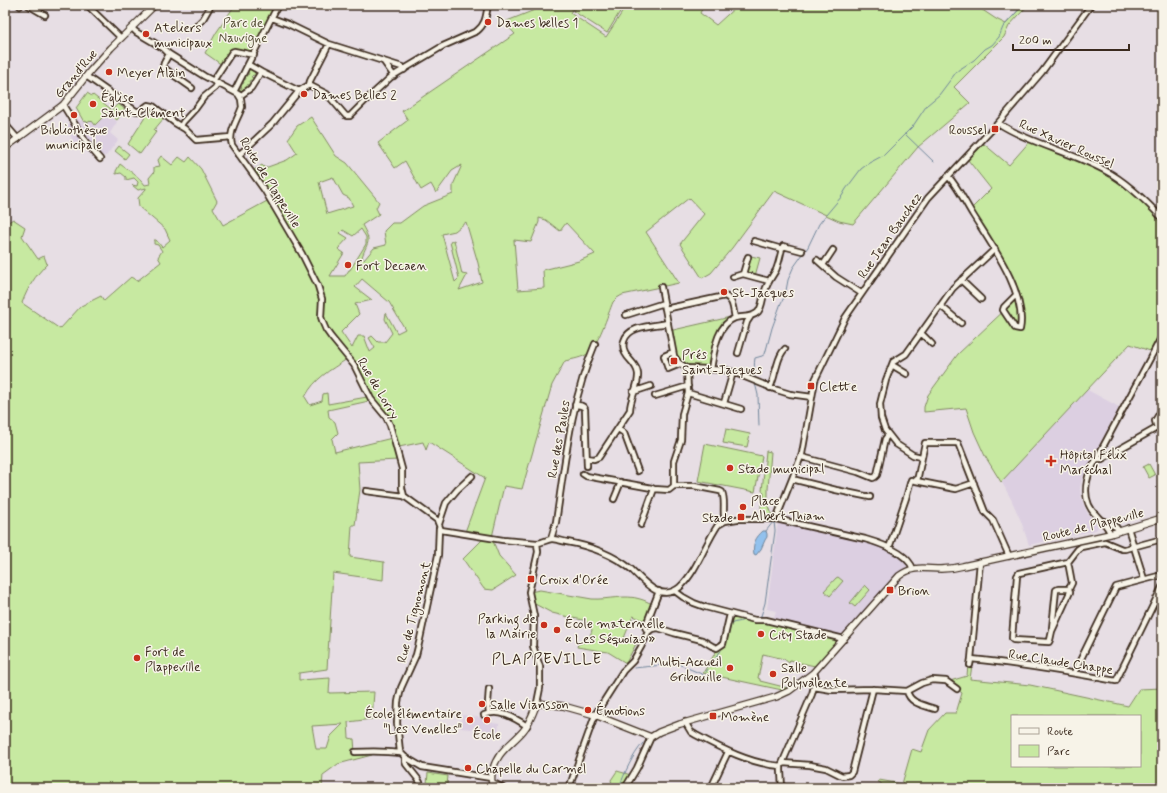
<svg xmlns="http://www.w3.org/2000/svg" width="1167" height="793" font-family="Mynerve,sans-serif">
<rect width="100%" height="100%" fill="#e7dee4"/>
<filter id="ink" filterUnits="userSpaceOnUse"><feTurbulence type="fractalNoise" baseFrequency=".025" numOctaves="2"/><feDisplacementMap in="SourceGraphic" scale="8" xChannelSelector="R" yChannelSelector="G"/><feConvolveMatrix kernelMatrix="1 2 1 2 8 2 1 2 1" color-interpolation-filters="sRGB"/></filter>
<g filter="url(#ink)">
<path fill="#dccfe1" d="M106,113L117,122L110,133L118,140L106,156L100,155L93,149V146L87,141L75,144L67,129L68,127L67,125L79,119L80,121L83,120L84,122L92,121L95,125Z
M1084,388L1119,407L1086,470L1082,478L1080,488L1081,497L1084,506L1088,514L1098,524V527L1096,530L1029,545L1021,521L1011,499L998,475Z
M778,522L813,531L847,536L873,543L898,555L905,561L907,564V566L843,638L773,620L776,611L767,609Z
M462,715L492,719V723L499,724L498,732L461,728Z"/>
<path fill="#c7e9a1" stroke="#818a60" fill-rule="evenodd" d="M235,5H277L253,51C246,55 238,50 231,48L222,65L205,53L216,33Z
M547,5H575L570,13L606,37L627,5H704L700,13L716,25L738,5H975L996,19L1006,24L1023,5H1028L1009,26L1004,37L954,87L970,103L918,147L853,224L839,221L774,191L732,248L711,273L702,278L680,244L704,214L689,198L646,232L679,283L622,295L617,298L613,302C608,314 598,345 589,353C582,358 573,359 565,361L552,385L522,489L504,486L492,537L465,532L485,478L429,442L426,450L423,442L399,447L392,423L384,412L372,398L358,370L347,359C329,371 315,378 305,397L310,405L322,401L323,394L327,393L328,404L367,397L369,401L328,410L329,417L335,422L338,433L332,439L335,452L392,438L398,460L358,462L360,490L355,525H352L350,557L384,562L383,580L333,573L327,669L299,673V680L330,678L329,693L374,692L372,719L348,722L349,738L354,739L355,752L372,753V755L338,764L323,775L322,788H5V224L13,219L25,227L22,236L38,259L44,256L47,264C35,276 28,287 22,303L60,329L81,306L101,296L104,301L131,277L137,281L161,262L158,257L162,251L158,245L154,244V240H156L162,247L170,240L165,229L139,207L138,198L146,189V188L138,190L132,185L137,186L138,182L134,178L126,180V177L121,173L116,174V171L120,164C129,171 139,176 145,185L150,184L149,178L154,172V167L160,166L158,160L161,156L172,165L179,157L186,162L190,157L201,169L217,201L213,208L223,225L269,200L266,190L254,170L262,165L265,168L287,160L297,153L288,139L297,126L311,117L336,156L347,163L379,202L376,208L379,214L362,225C372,243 368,240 362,257L364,260L374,248L386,245L384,231L392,223H400L423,206L453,194V185L462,165L452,171L436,193L431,184L421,190L405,161L395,168L378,143L408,120L402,111L515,34L506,24L507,21ZM333,177L343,195L349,198L353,206L327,214L319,182ZM539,218L546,220L560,231L566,223L595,254L579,261L543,270L544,288L518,290L514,240L531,242L539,222ZM466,222L478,263L482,282L459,290L467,275L462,274L454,240L450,242L459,278L455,282L442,234L455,231ZM361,229L366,237V244L350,270H349L345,276H330L344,253L338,249L348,238L340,233L343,230L353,236ZM362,279L389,302L405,329L397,333L386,313L385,319L392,333L385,342H378L372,336L369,338L375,348L370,352L364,336H358L352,348L341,332L359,314L355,304L372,300L355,287ZM343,724L331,736L327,749H316L312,726Z
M577,5H624L607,33L573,11Z
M248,69C251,69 253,69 255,72V76L253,75L251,77L254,78L253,81L250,80L249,82L251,83L250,85L248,84L247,86L249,88L246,90L244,88L243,90L244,92L242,93L238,91V88L241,89L242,87L239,86L240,83L243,84L244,82L242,81L243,79L245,80L246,78L244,76L245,74L248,75L249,73L246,72Z
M87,93L92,96L93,95L111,109L95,125L92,121L91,122L90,121L87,123L86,121L84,122L76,108Z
M118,104L125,109L117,120L108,113Z
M151,108L164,118L154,130L156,132L140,154L128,144Z
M1031,140L1078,158L1118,178L1162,218V336L1153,352L1130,344L1001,482L985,456L974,432L966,408L924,412V407L928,395L958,354L1008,307L1014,299L1015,300L1018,298L999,254L971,209L991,189L968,160L984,144L1009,165Z
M119,146L129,154L125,159L115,151Z
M751,256L760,258L755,276L746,273Z
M735,316L722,330L711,369L687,368L677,362L669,331Z
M726,429L750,434L747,447L723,443Z
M705,444L762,456L755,492L698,481Z
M766,451L771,452L768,489V503L772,515L764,514L761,509V504H763L764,493L762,491Z
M1149,464L1155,475L1149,478L1143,467Z
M483,539L493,541L499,556L516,575L493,590L484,589L463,559Z
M838,577L843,581L830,596L824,591L836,578Z
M865,585L870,590L855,607L850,603Z
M540,590L592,599C608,600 625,594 640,599C644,600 648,602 652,604L646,621L633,616L624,638L638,640L626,663L608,652L577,647L578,644C586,642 590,638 592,630L589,624L583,620L573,618L552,613L531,602L529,592Z
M734,618H736L755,623H766L839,641L815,666L801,663L800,666L799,665V662L790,660L789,663L784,659L763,654L758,678L760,679V681L788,688L782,690L703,673L717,650L722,648L731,621Z
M968,664L972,665L970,679L1030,685L1128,706L1139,689L1162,688V788H881V783L878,782L879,780L902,784L912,749L921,752L929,730L945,713H956L962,693L957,689L954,683L950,681L967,676ZM1012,716H1140V766H1012Z
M617,771L631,775L622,788H613L611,780Z
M428,773L448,776L447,785L427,783Z"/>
<path fill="#92c1ed" stroke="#6f859a" d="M763,531H766L767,534V537L765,540L761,549L756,555L754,554C752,544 756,537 763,531Z"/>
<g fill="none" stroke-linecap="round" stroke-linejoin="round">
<path stroke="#6f859a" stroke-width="1" d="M905,134L934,162
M754,378L756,374C754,369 754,364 755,358L762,356L765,354L772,328L781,303L785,296L788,280L793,268L808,247L819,224L826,215L842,196L846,189L861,169L869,163L884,155L913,126L927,105L939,95L957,71L974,60L985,49L992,45L999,37L1003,27L1023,5
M755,383L758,395L759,426
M766,531L773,522
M748,616L757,618L761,616L765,603L775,531L774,521
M726,645L731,624C735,621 740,623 743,620
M634,668L672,664H678L704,675
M706,672L719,653L721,651
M619,788C625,772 632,756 643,743"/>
<defs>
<path id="minor" d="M19,5L20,6
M28,5L45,15
M87,5L121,38
M272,18L288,24L329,44L402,67L404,70
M198,24L203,19L211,5
M132,28L136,32L163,48L169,54L204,76L238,94L241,99L242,107C238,119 228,132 232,145L265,191L302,254L318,286L322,299L321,317L323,323L326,330L331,337L354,365L371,399L386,417L390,425L402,469V488L404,496L437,520L441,530L503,540L537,543C543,543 547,539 552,539C556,539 562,541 567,542C590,546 612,554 631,569C638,576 648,587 657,591C665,594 673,593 680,587C697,571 705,544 718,525L725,521L737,519H776L865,539C879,543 908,553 913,569
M169,54L164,63L163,67L172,74L192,88
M384,62L394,76
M249,65L261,72L299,91
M86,76L136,111H140L148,105L153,106L175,123L185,129L196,140L231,137
M213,81L232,52L234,51L254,55
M309,85L310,81L329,44
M234,92L278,5
M240,96L251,88L261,72
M63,105L87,144L100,159
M998,123C1031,144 1072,152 1106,171C1125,181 1147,202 1162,218
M5,124L18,139
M181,126L183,122L196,108L204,97L215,88L218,83
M239,155L272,124L299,91L309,85L327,94L346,116H350L366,100L391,77L443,46L477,31C486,24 486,15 488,5
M948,176C958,187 965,202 973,215C991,244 1027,293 1020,329L1015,328L1003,310L1004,307L1016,295
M754,241L782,249L783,246L802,251
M748,257L743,274L769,281
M817,260L836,277L861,293
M823,265L833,250
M733,277L743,274
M961,280L981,299
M661,287L674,356L679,363L687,368L726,370L733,372L777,390L790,394L812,397
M941,306L961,323
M665,309L725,296C734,300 733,310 735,318
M626,315L664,303
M921,333L932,344
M673,352L664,356L668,369L680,364
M738,353L747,322L751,316
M892,365L907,374
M711,369C714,353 716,325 735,318C742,316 752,318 758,312C763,306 762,298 765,291C767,283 772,277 776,270C779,263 780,256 782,249
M770,388C772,383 774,378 775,372C778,364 778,356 785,349
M633,392L651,386
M688,393L741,409
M655,396L688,386
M724,403L733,372
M575,405C579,405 583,405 585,409L587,466
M1157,428L1155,421L1162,409
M618,429L624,433L638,471
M802,457L858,472L873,478L875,477L877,475L885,439L888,435
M921,457L913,455L896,444L885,430L881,418L880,404L886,380L893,362L906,354L953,288L995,249
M587,458L594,459L599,457L630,410C630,398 639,386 638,374C637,364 629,361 625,353C623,349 623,345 624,341C628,325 654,326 668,323
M1096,459H1102L1162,425
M583,474L586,476L652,488L654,489L669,490L674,486H694L720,491L722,492C726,501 722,512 725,521
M792,479L836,490L870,497
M917,481L925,443H958L985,512L993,520L1009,556
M674,486V461L681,440L682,414L688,393L687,368
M366,491L404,496
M614,499L621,482
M776,519L802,454L815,380L845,318L928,198L998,123L1042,72L1091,5
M1104,521L1116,527L1119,531
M439,524L446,503L457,490L472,476
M641,525L654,489
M1128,528L1144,579
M1110,534C1108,525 1102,522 1097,516C1084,504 1084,487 1090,471L1162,336
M551,539L556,522C565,462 571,400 595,344
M537,543L538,552L529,592L534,616L533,646L540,667V688L537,703
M889,548L906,498L911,480L956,489L974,483
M1069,589L1070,592L1052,631L1050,640L1049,642L1013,640L1012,638L1017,576L1019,573L1068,562L1078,549L1081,547L1105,542L1122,549H1125L1162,539
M675,591L683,597L694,603L705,607L755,620H766L844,639
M1052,628L1056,590L1058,589H1069L1072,583L1068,562
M648,632L652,629L658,628L674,633L702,640L712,646L717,648L723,644L730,614
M971,659C1020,664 1068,672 1116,681L1162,587
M970,665L971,659L980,562
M1074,673L1116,587L1162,575
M814,687L832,690L873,689L907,691L922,683L932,680L946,681L957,689
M907,691C910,704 924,705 935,709
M489,713L488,703L489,689
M484,715C499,708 515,718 527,726
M685,722L691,732L696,735C722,749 751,764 781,766
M355,752C371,751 385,751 401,753
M405,757L422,767L491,778
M783,763L810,765L826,768L842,776L849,775L852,772L873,689
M492,782L503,788
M423,788L418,779L406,764L405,761V757L400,752L397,723L398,702L401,688L416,655L420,639L438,555L439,528
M569,788L595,715L623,671L633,661L641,647L648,632L645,627L646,625L659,591
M625,788L637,768L651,737
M711,788L728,752
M782,788L781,771V766L812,694L816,679L815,675L813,673"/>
<path id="tertiary" d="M5,148L63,105L91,70L111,48L155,5
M492,788C492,783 491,778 492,773C496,752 511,745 523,731C530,723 533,713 537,703L563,706L595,715L651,737L659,732L680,724L776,697L789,691L813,673L899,576C913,565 925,569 941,569C949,569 956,568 963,566L1110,534L1162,518"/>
</defs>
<use href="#minor" stroke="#3b2a1e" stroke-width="8"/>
<use href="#tertiary" stroke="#3b2a1e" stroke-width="8"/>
<use href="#minor" stroke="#f7f3e8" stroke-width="4.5"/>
<use href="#tertiary" stroke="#f7f3e8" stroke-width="5.5"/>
</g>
</g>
<g fill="#c8321e" stroke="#f7f3e8" stroke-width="1.5">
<circle cx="488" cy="22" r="4"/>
<circle cx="146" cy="34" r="4"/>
<circle cx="109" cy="72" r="4"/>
<circle cx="304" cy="94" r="4"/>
<circle cx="93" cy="104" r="4"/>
<circle cx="74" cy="115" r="4"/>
<rect x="991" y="125" width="8" height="8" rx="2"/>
<circle cx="348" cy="265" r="4"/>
<circle cx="724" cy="292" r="4"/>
<rect x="670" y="357" width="8" height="8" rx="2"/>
<rect x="807" y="382" width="8" height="8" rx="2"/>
<path d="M1049 455h4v4h4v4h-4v4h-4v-4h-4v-4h4z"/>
<circle cx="730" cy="468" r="4"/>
<circle cx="743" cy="507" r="4"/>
<rect x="737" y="513" width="8" height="8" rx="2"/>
<rect x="527" y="575" width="8" height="8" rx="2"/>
<rect x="886" y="586" width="8" height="8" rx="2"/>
<circle cx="544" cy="625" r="4"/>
<circle cx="557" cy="630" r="4"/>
<circle cx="761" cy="634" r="4"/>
<circle cx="137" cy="658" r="4"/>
<circle cx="730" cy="668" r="4"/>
<circle cx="773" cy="674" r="4"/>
<circle cx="482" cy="704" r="4"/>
<circle cx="588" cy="710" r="4"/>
<rect x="709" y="712" width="8" height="8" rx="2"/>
<circle cx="470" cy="720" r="4"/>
<circle cx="487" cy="720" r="4"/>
<circle cx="468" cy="768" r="4"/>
</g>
<g text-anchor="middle" stroke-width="3" stroke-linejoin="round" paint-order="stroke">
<g font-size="13" fill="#575038" stroke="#f7f3e8">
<text x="243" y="27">Parc de<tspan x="243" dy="15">Nauvigne</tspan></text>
</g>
<g font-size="13" fill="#3b2a1e" stroke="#f7f3e8" text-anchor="start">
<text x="496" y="27">Dames belles 1</text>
<text x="154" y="32">Ateliers<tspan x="154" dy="15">municipaux</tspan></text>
<text x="117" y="77">Meyer Alain</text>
<text x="312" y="99">Dames Belles 2</text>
<text x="101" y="102">Église<tspan x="101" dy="15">Saint-Clément</tspan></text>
<text x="74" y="134" text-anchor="middle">Bibliothèque<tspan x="74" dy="15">municipale</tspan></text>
<text x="987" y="134" text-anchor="end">Roussel</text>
<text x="356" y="270">Fort Decaen</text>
<text x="732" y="297">St-Jacques</text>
<text x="682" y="359">Prés<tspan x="682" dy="15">Saint-Jacques</tspan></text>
<text x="819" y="391">Clette</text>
<text x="1060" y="459">Hôpital Félix<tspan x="1060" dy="15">Maréchal</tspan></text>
<text x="738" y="473">Stade municipal</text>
<text x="751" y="505">Place<tspan x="751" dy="15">Albert Thiam</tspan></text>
<text x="733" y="522" text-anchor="end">Stade</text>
<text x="539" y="584">Croix d'Orée</text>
<text x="898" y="595">Brion</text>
<text x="536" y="623" text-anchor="end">Parking de<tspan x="536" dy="15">la Mairie</tspan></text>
<text x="565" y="628">École maternelle<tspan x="565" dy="15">« Les Séquoias »</tspan></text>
<text x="769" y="639">City Stade</text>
<text x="145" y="656">Fort de<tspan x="145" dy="15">Plappeville</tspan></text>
<text x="722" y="666" text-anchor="end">Multi-Accueil<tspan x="722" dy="15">Gribouille</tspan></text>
<text x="781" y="672">Salle<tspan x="781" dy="15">Polyvalente</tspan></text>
<text x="490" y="709">Salle Viansson</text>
<text x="596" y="715">Émotions</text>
<text x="462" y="718" text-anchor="end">École élémentaire<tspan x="462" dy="15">"Les Venelles"</tspan></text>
<text x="721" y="721">Momène</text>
<text x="487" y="739" text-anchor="middle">École</text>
<text x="476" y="773">Chapelle du Carmel</text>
</g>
<g font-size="13" fill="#3b2a1e" stroke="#f7f3e8">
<text transform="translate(75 73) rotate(-50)" y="5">Grand'Rue</text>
<text transform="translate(1067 143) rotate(24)" y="5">Rue Xavier Roussel</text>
<text transform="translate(271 182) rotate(58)" y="5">Route de Plappeville</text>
<text transform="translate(889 235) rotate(-55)" y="5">Rue Jean Bauchez</text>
<text transform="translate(379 388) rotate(59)" y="5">Rue de Lorry</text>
<text transform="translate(558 439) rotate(-80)" y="5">Rue des Paules</text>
<text transform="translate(1093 524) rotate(-14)" y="5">Route de Plappeville</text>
<text transform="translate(413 612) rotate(-76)" y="5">Rue de Tignomont</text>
<text transform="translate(1061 661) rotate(9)" y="5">Rue Claude Chappe</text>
</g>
<g font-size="15" letter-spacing="1" fill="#3b2a1e" stroke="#f7f3e8">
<text x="547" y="664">PLAPPEVILLE</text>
</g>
</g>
<rect width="1167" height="793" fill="none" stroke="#f7f3e8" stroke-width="20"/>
<rect x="10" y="10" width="1147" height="773" fill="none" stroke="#3b2a1e" stroke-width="1.5" filter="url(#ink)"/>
<rect x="1011" y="715" width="130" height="52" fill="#f7f3e8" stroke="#aca397"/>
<rect x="1019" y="728" width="20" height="6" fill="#f7f3e8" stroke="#aca397"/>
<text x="1047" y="735" font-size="12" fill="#3b2a1e">Route</text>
<rect x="1019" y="745" width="20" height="12" fill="#c7e9a1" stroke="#aca397"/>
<text x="1047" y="755" font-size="12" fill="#3b2a1e">Parc</text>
<path d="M1013 44v6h116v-6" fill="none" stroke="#3b2a1e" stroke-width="2"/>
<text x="1019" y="44" font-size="12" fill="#3b2a1e" stroke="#f7f3e8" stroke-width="3" paint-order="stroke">200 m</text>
</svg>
